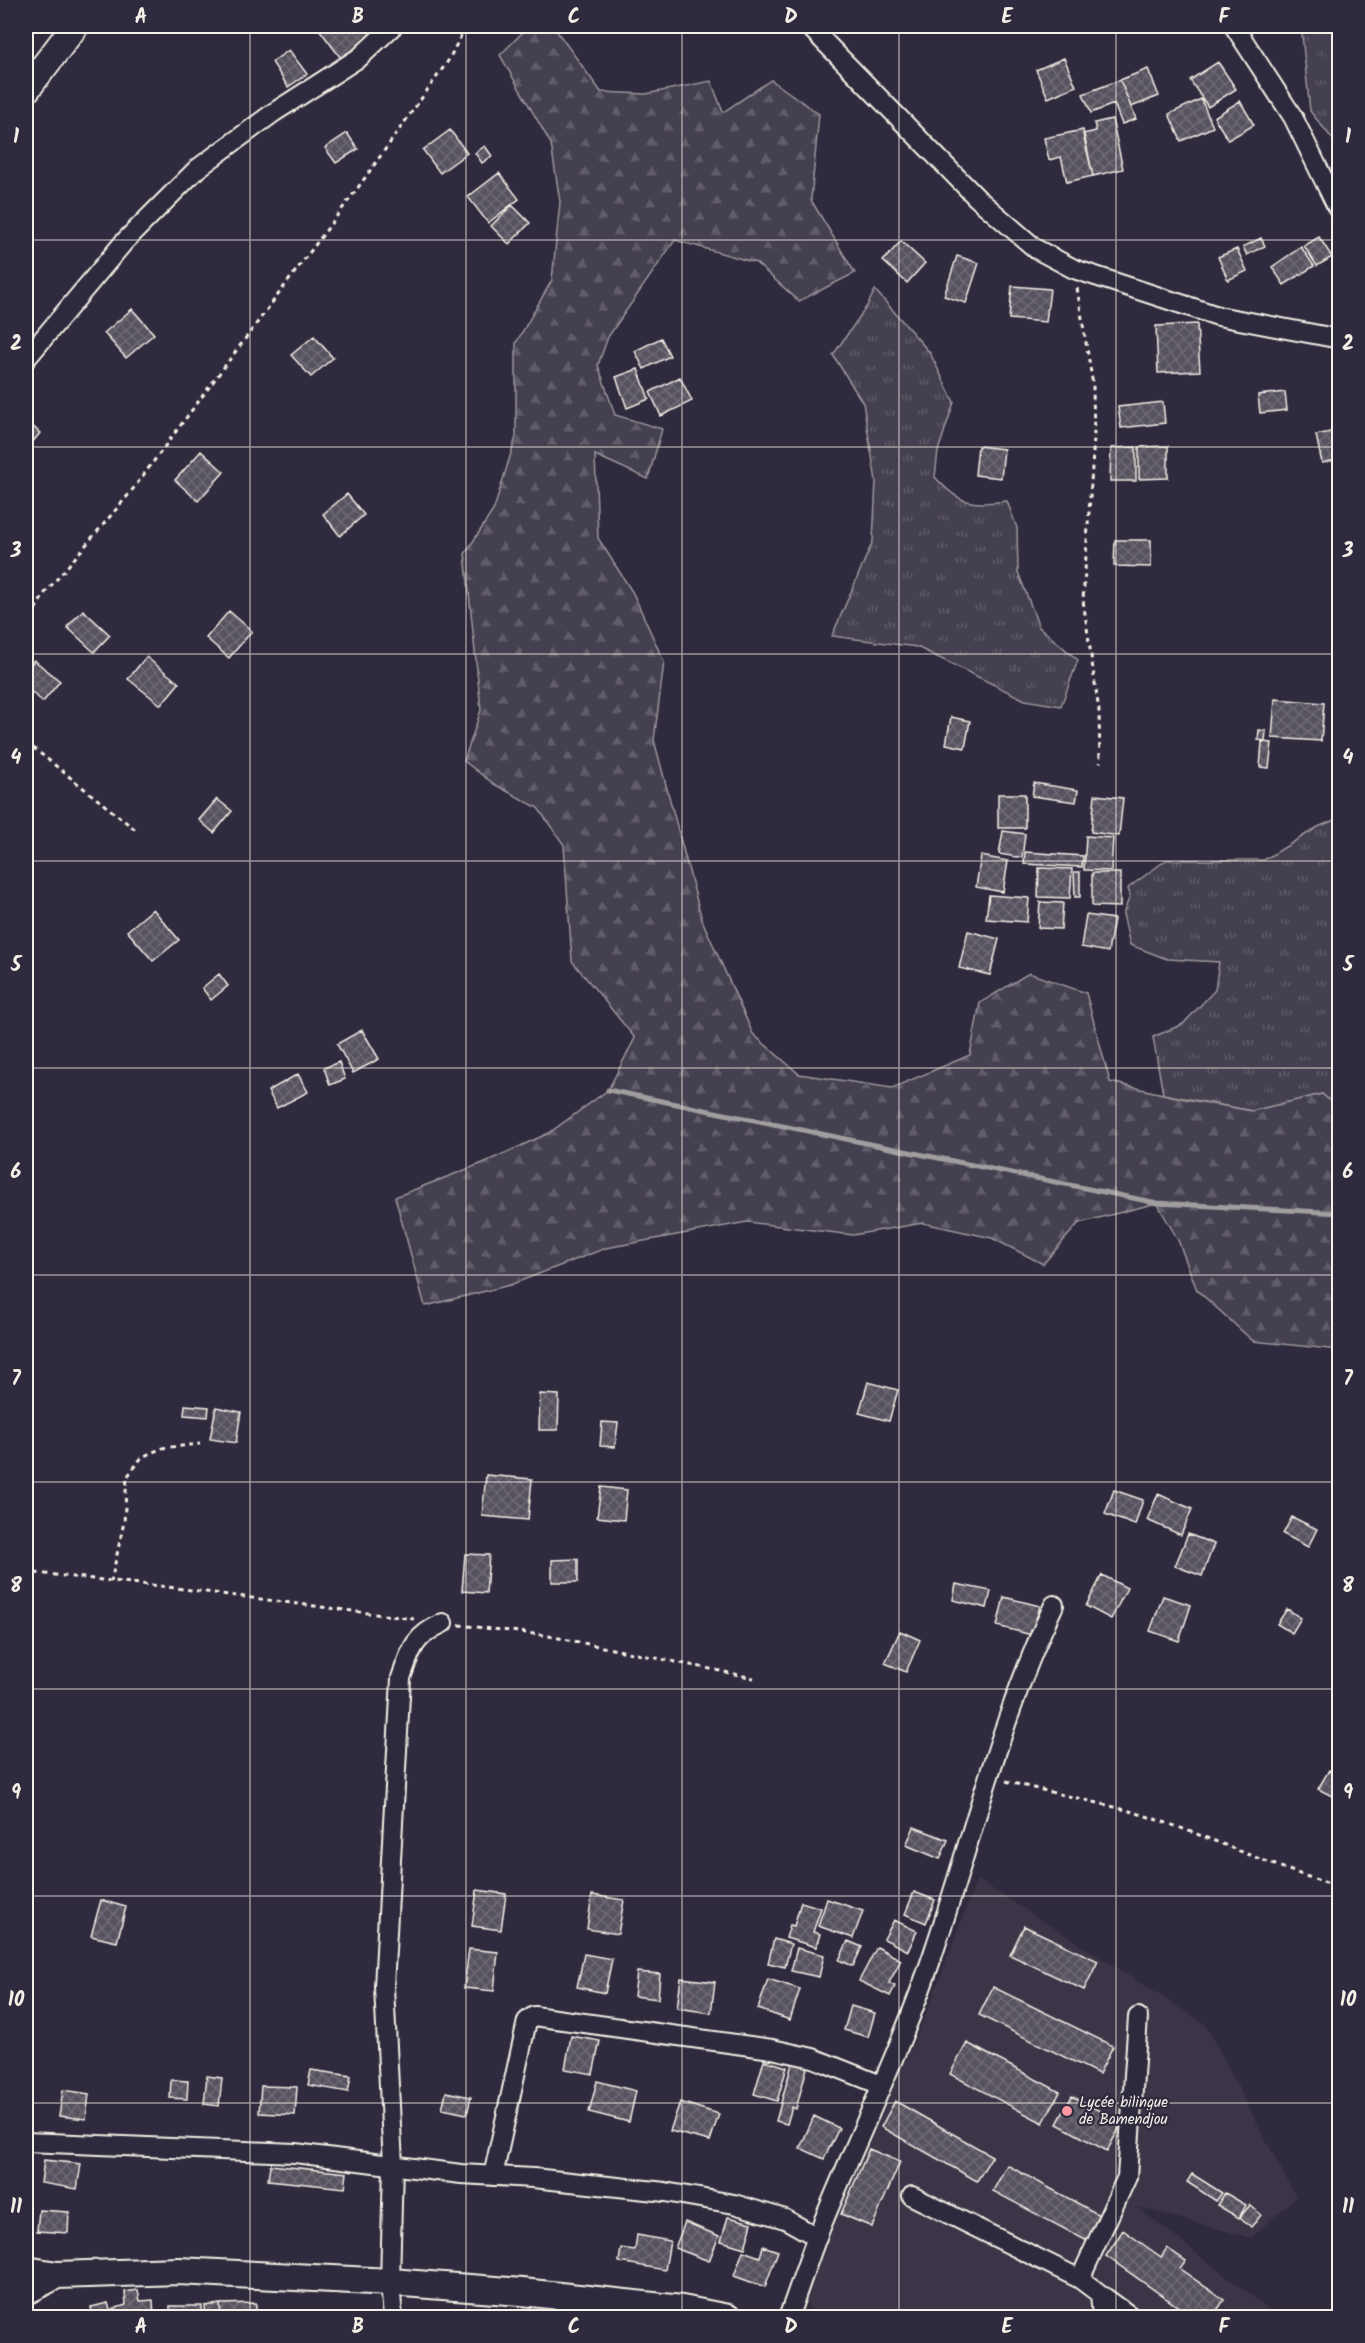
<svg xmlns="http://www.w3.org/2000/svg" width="1365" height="2343" font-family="Kalam,sans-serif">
<defs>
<pattern id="grass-tufts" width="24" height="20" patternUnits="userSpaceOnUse" patternTransform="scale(1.5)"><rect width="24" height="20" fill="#454050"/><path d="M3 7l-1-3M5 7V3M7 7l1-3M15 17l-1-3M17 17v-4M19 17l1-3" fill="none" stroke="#605c69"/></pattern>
<pattern id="forest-firs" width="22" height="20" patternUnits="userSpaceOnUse" patternTransform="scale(1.5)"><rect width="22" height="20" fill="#454050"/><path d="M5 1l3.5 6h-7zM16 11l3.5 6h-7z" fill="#605c69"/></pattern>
<pattern id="building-cross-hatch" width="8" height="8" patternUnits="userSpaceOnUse" patternTransform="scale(1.5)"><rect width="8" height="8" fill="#56525f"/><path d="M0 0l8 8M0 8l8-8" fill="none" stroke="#6f6b76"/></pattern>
</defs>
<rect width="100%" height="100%" fill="#2f2a3d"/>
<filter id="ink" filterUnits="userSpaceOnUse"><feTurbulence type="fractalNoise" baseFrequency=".0167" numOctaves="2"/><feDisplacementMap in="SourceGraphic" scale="12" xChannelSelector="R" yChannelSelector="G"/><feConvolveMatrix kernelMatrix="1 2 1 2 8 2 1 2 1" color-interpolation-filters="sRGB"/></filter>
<g filter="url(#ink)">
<path fill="#3b3647" d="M977,1879L1205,2024L1296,2197L1251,2238L1137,2207L1279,2317L832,2318L809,2308L806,2298L839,2212L927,2012Z"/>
<path fill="url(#grass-tufts)" stroke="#9c989c" stroke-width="1.5" d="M1301,26H1339V147L1310,111Z
M875,290L930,353L954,402L938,451L935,477C960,505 970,505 1007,501L1017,528L1018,572L1039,627L1078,660L1061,706L1025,700L917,647L832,636L873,541L876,481L863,403L833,355L867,306Z
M1339,818V1109L1322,1094L1252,1111L1163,1094L1153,1037L1183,1024L1215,990L1219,962L1167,959L1130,945L1123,914L1130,896L1128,888L1166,860H1264L1318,827Z"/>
<path fill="url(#forest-firs)" stroke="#9c989c" stroke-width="1.5" d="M529,26H553L601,92L646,94L711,81L723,112L771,80L819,114L811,200L855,273L799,301L756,263L675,240L608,337L598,365L615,415L662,429L648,479L595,455L598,538L633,593L664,662L654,740L702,920L753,1034L799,1074L892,1088L970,1055L980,1003L1029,973L1086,993L1110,1082L1185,1099L1252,1111L1322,1094L1339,1109V1350L1253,1341L1197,1290L1178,1240L1157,1203L1079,1223L1043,1264L992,1238L923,1223L853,1235L747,1222L606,1248L510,1285L425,1306L395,1197L483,1163L549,1133L608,1090L635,1038L572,961L564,845L538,808L494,784L464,761L481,710L465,554L494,509L516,437V343L552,280L560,202L551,144L500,55Z"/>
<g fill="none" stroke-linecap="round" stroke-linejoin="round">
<path stroke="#a19ea0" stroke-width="5" d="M608,1090L1157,1203L1340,1213"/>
</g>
<path fill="url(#building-cross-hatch)" stroke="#f4f1e8" stroke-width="1.5" d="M324,26H367L375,37L343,61L319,29Z
M289,50L307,74L288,87L272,62Z
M1064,58L1076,86L1048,98L1036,70Z
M1218,62L1236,89L1208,107L1190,80Z
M1148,69L1159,96L1131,107L1120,80Z
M1120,80L1136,119L1122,124L1114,104L1091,113L1083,94Z
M1201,99L1213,127L1181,141L1169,114Z
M1240,101L1254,125L1228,140L1214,117Z
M1112,119L1123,169L1093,176L1083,134L1096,131L1094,123Z
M450,130L467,153L440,173L423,150Z
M1083,130L1093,176L1067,182L1061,157L1049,160L1044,138Z
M347,133L358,149L336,163L325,148Z
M485,146L492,156L482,163L475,153Z
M499,173L519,199L488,223L468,197Z
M512,205L530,223L509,244L491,226Z
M1319,237L1332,257L1317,266L1304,246Z
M1261,238L1265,246L1247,255L1243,247Z
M901,241L925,263L907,283L883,261Z
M1301,247L1314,266L1284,285L1272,267Z
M1237,249L1247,271L1228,280L1218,257Z
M957,256L979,263L966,303L944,296Z
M1012,286L1050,289L1046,322L1009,319Z
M132,309L154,334L126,358L104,333Z
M1197,324L1200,371L1158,373L1156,326Z
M314,336L333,358L311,377L291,355Z
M661,338L670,356L644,369L635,351Z
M638,369L649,399L627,408L616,377Z
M680,377L692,401L661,416L650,392Z
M1285,392L1287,410L1260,413L1258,395Z
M1163,402L1165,423L1121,428L1118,407Z
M26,420L40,433L26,450Z
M1340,430V459L1322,463L1316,435Z
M978,446L1004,449L1001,478L975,475Z
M1168,446V478L1139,479V447Z
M1136,447V481H1110L1111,448Z
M201,451L224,472L198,501L175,480Z
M347,494L364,515L340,536L323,514Z
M1115,540H1151V567L1114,566Z
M83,610L110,635L94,652L67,627Z
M229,611L252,631L229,658L206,638Z
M146,657L179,683L161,705L128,679Z
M34,660L60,681L43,702L26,687V671Z
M1275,699L1324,703L1321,741L1272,738Z
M951,717L970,721L965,748L946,744Z
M1259,730L1266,731L1265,741L1258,740Z
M1262,742L1272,743L1269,768L1260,767Z
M1034,783L1078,790L1076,802L1032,796Z
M998,794H1025V828H998Z
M1095,795L1123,798L1119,836L1091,832Z
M217,799L232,811L214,833L199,820Z
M1003,831L1025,834L1022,858L999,854Z
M1086,836L1113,838L1111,871L1084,870Z
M1025,852L1083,856L1082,867L1024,864Z
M981,856L1008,861L1003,892L976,887Z
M1039,868L1072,869L1070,898L1038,897Z
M1074,872H1080V897H1075Z
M1092,873H1120V907L1092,906Z
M989,895L1029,898L1027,922L986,919Z
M1040,902L1063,903L1061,929L1038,928Z
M153,909L179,940L153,961L127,931Z
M1086,915L1114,919L1108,952L1081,947Z
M968,931L999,939L990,975L959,968Z
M219,974L228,986L211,1000L202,988Z
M362,1030L379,1059L353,1073L337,1044Z
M339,1062L345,1079L330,1085L324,1068Z
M298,1074L308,1092L277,1108L268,1091Z
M868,1382L898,1390L889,1421L859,1413Z
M540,1394L559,1395L558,1430H539Z
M185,1405L209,1407L208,1417L184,1415Z
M216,1407L241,1412L236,1443L210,1439Z
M602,1422L618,1423L615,1447L600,1446Z
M486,1475L532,1479L528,1520L482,1516Z
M601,1487L627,1490L624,1520L597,1517Z
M1114,1490L1143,1500L1135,1525L1105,1514Z
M1158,1494L1192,1509L1181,1535L1147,1520Z
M1292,1517L1317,1529L1308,1547L1283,1534Z
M1188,1534L1214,1544L1202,1576L1175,1566Z
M465,1554L489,1555L486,1593L462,1591Z
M578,1559V1582H552V1560Z
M1102,1575L1127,1588L1111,1619L1086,1606Z
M956,1584L991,1591L987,1608L953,1600Z
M1163,1596L1191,1605L1179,1641L1150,1631Z
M1004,1597L1040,1606L1032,1635L997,1626Z
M1287,1609L1301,1618L1292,1633L1277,1624Z
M900,1631L920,1640L906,1672L885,1663Z
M1329,1770L1340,1776V1800L1318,1789Z
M914,1827L948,1840L940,1859L906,1845Z
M477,1890L506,1894L501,1930L472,1926Z
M914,1892L935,1900L926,1923L905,1914Z
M592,1895L624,1900L618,1934L587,1929Z
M827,1899L863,1911L853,1938L818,1926Z
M101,1900L126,1907L117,1942L91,1936Z
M801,1902L821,1908L813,1932L820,1934L816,1947L786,1938L790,1925L794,1926Z
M894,1920L917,1931L908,1951L884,1939Z
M1024,1926L1098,1961L1084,1990L1010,1955Z
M774,1939L791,1944L785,1967L768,1963Z
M848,1941L862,1947L853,1966L839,1960Z
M877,1947L901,1960L889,1983L895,1986L890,1996L859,1981Z
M797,1948L824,1955L819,1977L791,1971Z
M469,1949L498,1952L494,1991L464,1988Z
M584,1954L612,1959L605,1993L577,1987Z
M637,1972L660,1974L658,1999L634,1996Z
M681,1978L715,1982L711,2013L677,2008Z
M768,1979L800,1989L790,2020L758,2009Z
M993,1987L1113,2046L1099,2074L979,2015Z
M851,2006L875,2013L868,2037L844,2030Z
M571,2036L600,2041L593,2074L565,2069Z
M967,2043L1060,2092L1043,2123L950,2074Z
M764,2060L787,2067L777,2101L754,2094Z
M793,2060L808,2064L796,2109L792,2107L787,2124L776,2121Z
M311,2070L351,2076L348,2092L308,2085Z
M207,2076L222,2078L219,2106L204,2104Z
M171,2080L188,2081L187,2099L170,2098Z
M597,2081L636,2091L629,2122L589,2112Z
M261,2086L297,2087L295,2115L259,2113Z
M63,2090L89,2094L86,2119L59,2116Z
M446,2092L471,2097L467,2114L442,2109Z
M1072,2096L1122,2123L1107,2151L1057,2124Z
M895,2101L992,2156L977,2181L881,2127Z
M680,2102L719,2114L710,2141L670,2131Z
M814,2116L839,2128L824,2159L800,2148Z
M869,2149L900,2162L872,2227L841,2214Z
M44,2160L81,2164L77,2189L41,2183Z
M270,2165L347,2173L345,2188L268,2180Z
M1007,2165L1105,2218L1091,2243L993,2191Z
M1192,2174L1222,2193L1216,2201L1187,2182Z
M1225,2193L1246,2205L1239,2218L1217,2205Z
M1250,2205L1261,2215L1251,2227L1240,2217Z
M39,2210L69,2212L68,2233L37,2231Z
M728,2217L752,2223L745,2248L721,2241Z
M685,2222L719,2236L709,2261L675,2248Z
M1123,2230L1161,2257L1167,2248L1186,2261L1180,2269L1224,2300L1212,2318H1194L1106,2256Z
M637,2235L670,2241L665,2270L619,2262L621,2248L635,2250Z
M763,2246L778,2251L765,2287L734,2276L743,2251L760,2257Z
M138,2290L140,2301L153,2300L154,2318H93L91,2307L108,2303L110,2310L126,2305L125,2292Z
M256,2303V2318H221L220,2304Z
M220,2304L221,2318H206L205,2306Z
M170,2306H202V2318H170Z
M486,2315L522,2316V2318H486Z"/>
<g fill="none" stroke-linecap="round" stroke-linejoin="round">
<defs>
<path id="minor" d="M809,26L977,198L1036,249L1074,269L1218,316L1340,339
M1234,26L1293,117L1340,213
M26,359L124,242L197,169L273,113L360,57L393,26
M26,2142L295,2153L461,2174L533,2178L665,2192L734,2204L785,2219L817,2237
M493,2176L527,2021L534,2016L772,2049L813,2058L881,2085
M912,2196L1080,2279L1100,2294L1102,2318
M1080,2279L1127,2177L1138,2017
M1100,2294L1133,2318
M393,2318L390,2282L393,2165L384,1987L401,1678C411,1649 414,1636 443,1623
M788,2318C798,2291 807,2263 817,2237C855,2141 902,2049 934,1951C973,1835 1001,1716 1054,1605"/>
<path id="secondary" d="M26,90L75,26
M26,2270L57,2275L179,2271L390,2282L522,2292L682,2309L728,2318
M26,2291L57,2275"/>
</defs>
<use href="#minor" stroke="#f4f1e8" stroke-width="22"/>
<use href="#secondary" stroke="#f4f1e8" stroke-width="30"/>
<path stroke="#f4f1e8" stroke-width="3" stroke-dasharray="4.5 4.5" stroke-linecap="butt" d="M1077,288L1093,385L1094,438L1083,600L1099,711L1100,763
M26,625L45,593L130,493L357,189L448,61L466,26
M26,742L137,831
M26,1572L160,1586L414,1619
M111,1582L124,1522L127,1477L142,1457L162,1448L200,1444
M459,1625L544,1635L754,1678
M1006,1781C1053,1794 1103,1802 1149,1817C1214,1838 1274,1868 1340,1887"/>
<use href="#minor" stroke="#2f2a3d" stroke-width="18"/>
<use href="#secondary" stroke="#2f2a3d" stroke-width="26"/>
</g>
</g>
<path fill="none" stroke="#f4f1e8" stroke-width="1.5" stroke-opacity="0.55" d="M250,26V2318M466,26V2318M682,26V2318M899,26V2318M1116,26V2318M26,240H1340M26,447H1340M26,654H1340M26,861H1340M26,1068H1340M26,1275H1340M26,1482H1340M26,1689H1340M26,1896H1340M26,2103H1340"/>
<circle fill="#ff9aa2" stroke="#2f2a3d" stroke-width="2" cx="1067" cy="2111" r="6"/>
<g text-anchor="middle" stroke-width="4.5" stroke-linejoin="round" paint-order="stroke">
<g font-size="15" fill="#f4f1e8" stroke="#2f2a3d" text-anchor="start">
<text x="1079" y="2107">Lycée bilingue<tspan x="1079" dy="17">de Bamendjou</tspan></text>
</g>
</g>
<rect width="1365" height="2343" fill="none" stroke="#2f2a3d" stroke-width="66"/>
<rect x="33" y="33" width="1299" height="2277" fill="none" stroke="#f4f1e8" stroke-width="2"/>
<g font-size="20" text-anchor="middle" font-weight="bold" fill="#f4f1e8">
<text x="141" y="23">A</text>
<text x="358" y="23">B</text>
<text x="574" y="23">C</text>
<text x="791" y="23">D</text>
<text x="1007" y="23">E</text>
<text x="1224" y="23">F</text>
<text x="16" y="143">1</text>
<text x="1348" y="143">1</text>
<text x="16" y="350">2</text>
<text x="1348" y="350">2</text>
<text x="16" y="557">3</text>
<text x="1348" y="557">3</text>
<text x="16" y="764">4</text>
<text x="1348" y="764">4</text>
<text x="16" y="971">5</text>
<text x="1348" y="971">5</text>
<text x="16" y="1178">6</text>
<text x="1348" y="1178">6</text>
<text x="16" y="1385">7</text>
<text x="1348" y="1385">7</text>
<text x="16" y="1592">8</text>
<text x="1348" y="1592">8</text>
<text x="16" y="1799">9</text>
<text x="1348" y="1799">9</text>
<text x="16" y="2006">10</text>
<text x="1348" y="2006">10</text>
<text x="16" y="2213">11</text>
<text x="1348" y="2213">11</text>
<text x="141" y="2333">A</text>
<text x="358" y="2333">B</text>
<text x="574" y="2333">C</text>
<text x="791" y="2333">D</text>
<text x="1007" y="2333">E</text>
<text x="1224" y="2333">F</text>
</g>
</svg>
